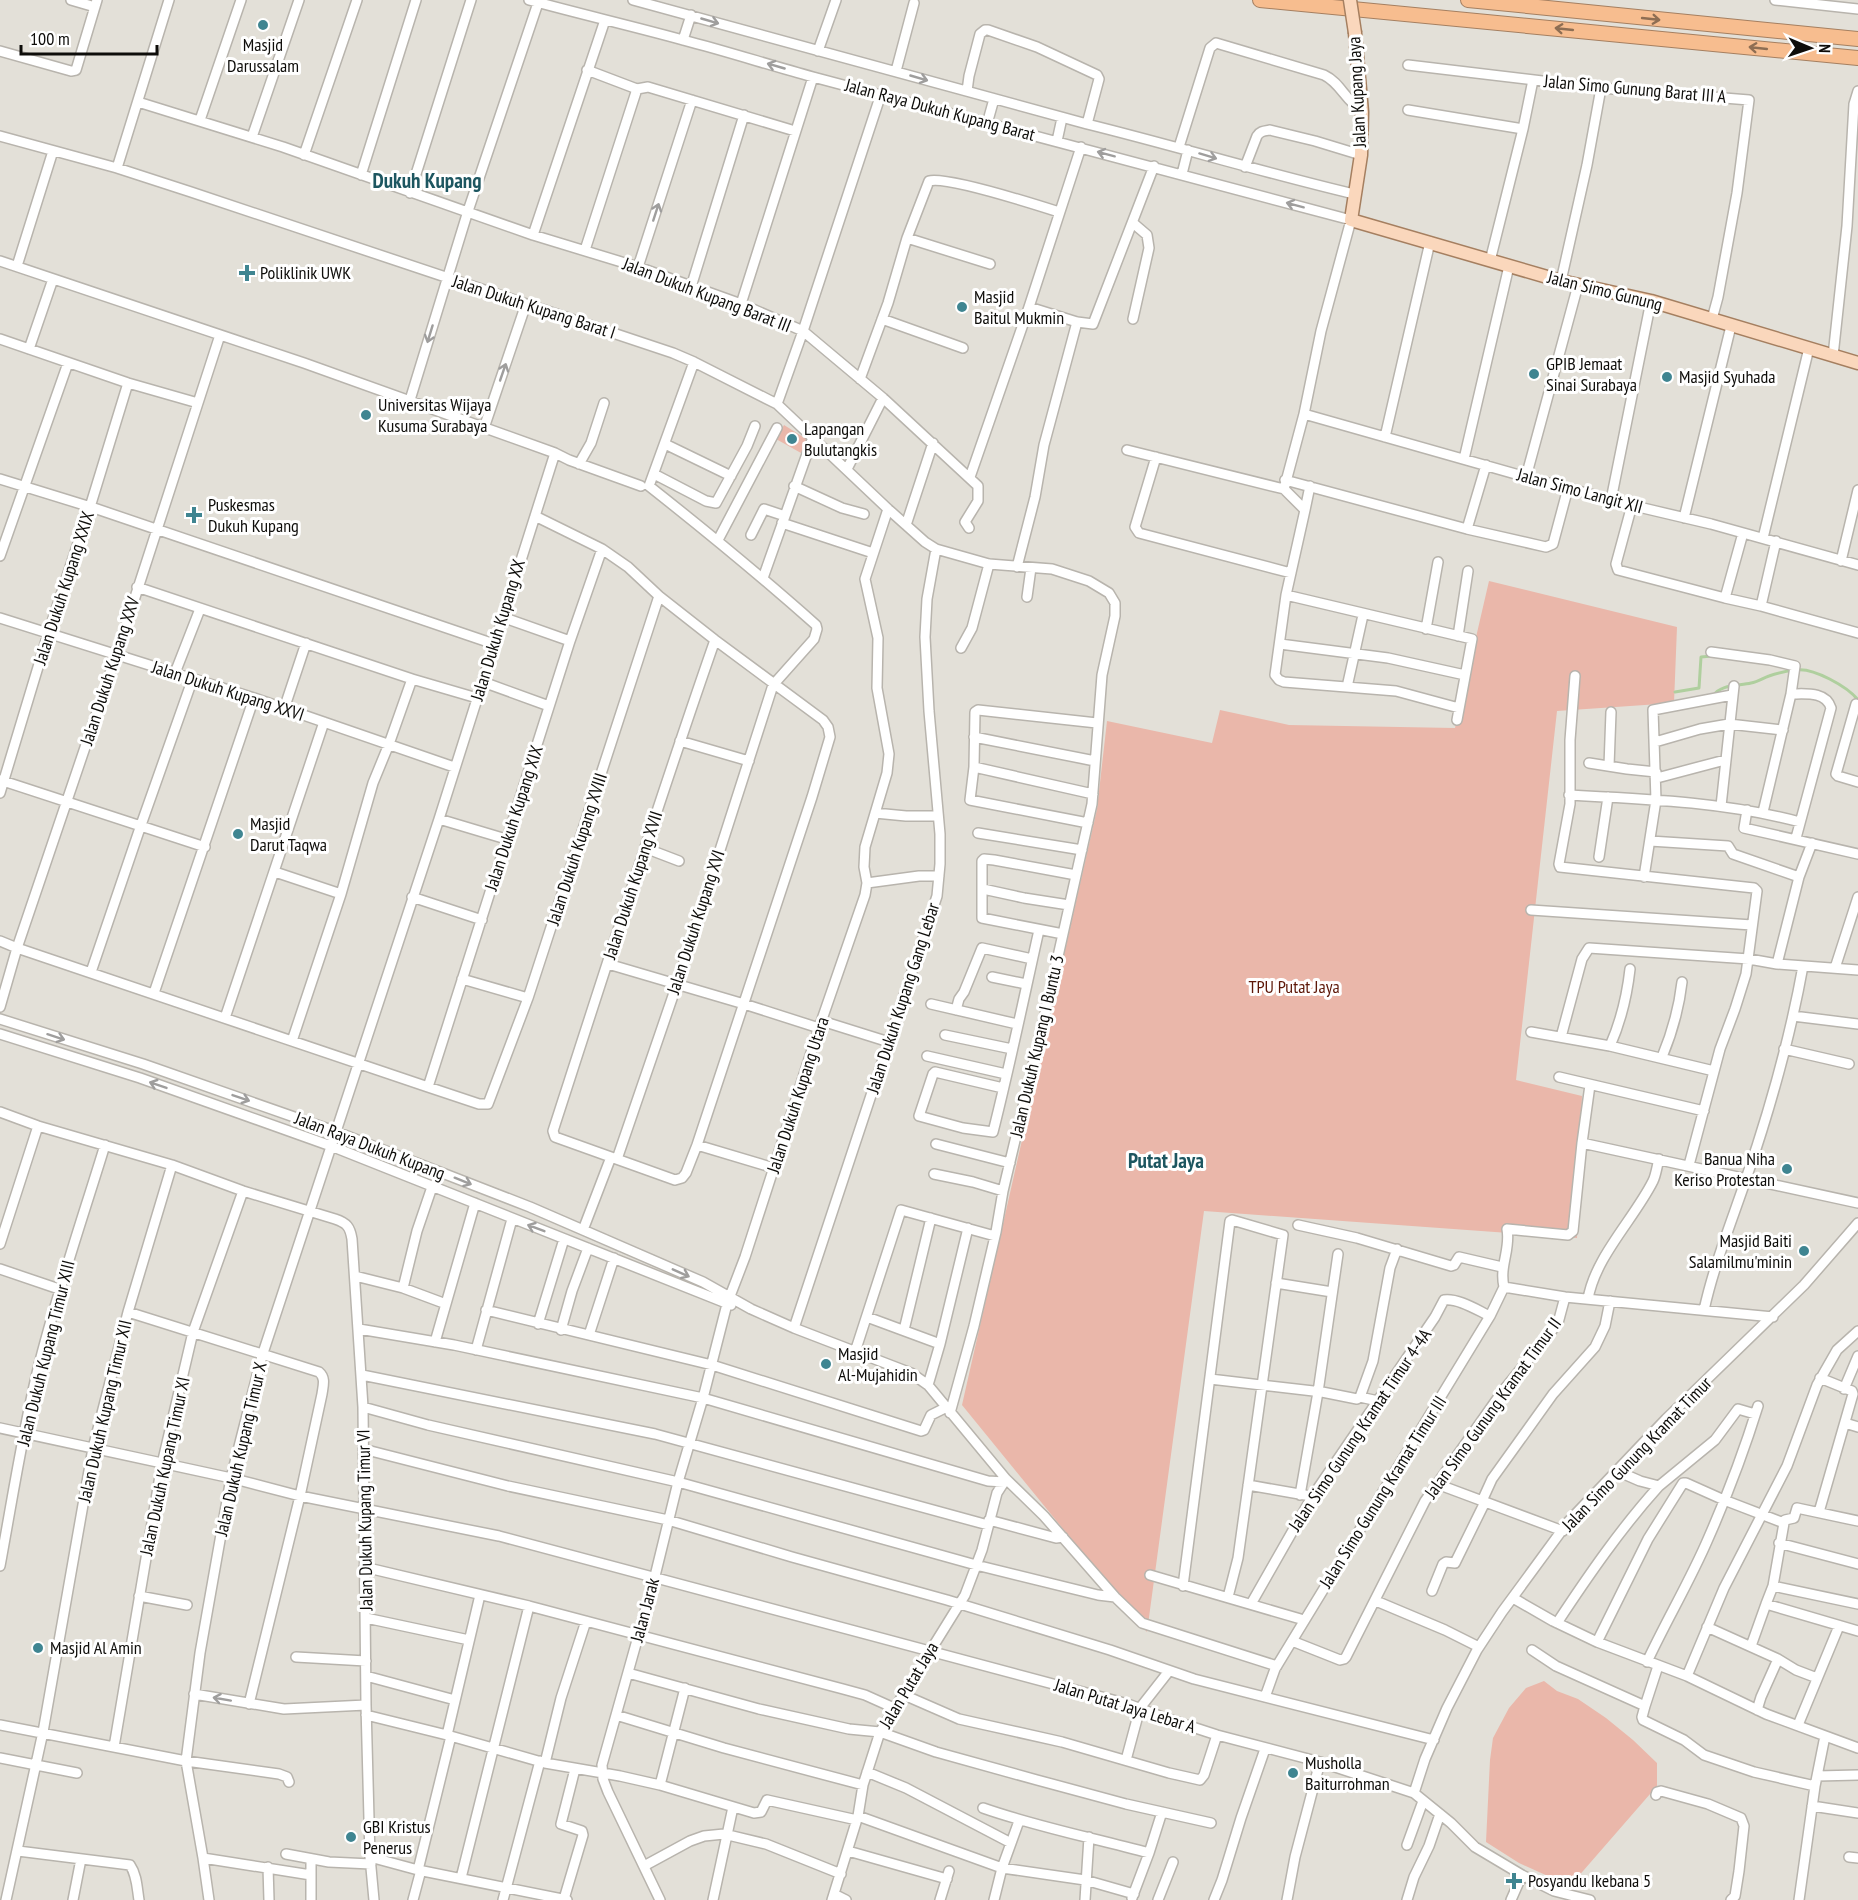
<svg xmlns="http://www.w3.org/2000/svg" width="1858" height="1900" font-family="'PT Sans Narrow',sans-serif">
<rect width="100%" height="100%" fill="#e3e0d8"/>
<path fill="#eab7aa" d="M784,425L808,440L801,453L776,439Z
M1489,581L1677,627L1674,703L1557,711L1516,1080L1582,1096L1577,1238L1204,1211L1147,1632L962,1405L1097,809L1107,721L1212,743L1220,710L1289,725L1455,728Z
M1544,1681L1557,1691L1578,1699L1606,1718L1633,1740L1657,1763V1786L1570,1886L1519,1863L1486,1842L1490,1760L1493,1738L1509,1708L1526,1688Z"/>
<g fill="none" stroke-linecap="round" stroke-linejoin="round">
<path stroke="#afcf9e" stroke-width="3" d="M1675,692L1699,688L1701,657L1712,656
M1713,696C1720,684 1739,686 1751,683C1758,682 1763,678 1769,676C1777,673 1787,671 1796,670C1813,667 1848,687 1858,700"/>
<defs>
<path id="minor" d="M71,0L95,7
M529,0C580,14 632,26 683,40C726,51 769,65 813,77C992,125 1172,172 1351,220L1321,331L1304,414L1284,489
M633,0L1087,124C1176,146 1265,173 1354,194
M1775,0L1858,9
M683,40L691,15
M0,51L71,71L76,70L97,0
M818,51L836,0
M1408,65L1601,88L1749,100L1737,193L1718,297L1712,319
M587,70L637,89
M896,71L914,3
M967,91L969,76L980,34L985,30H988L1037,47L1097,75L1099,79L1087,124
M138,102L283,147L533,235L638,267L741,304L803,331L883,398L978,486V501L965,522L969,528
M1408,110L1523,129
M200,120L241,0
M987,124L994,99
M0,136L117,168L191,192L673,353L694,362L777,404L888,509L925,542L936,549L989,564L1052,569L1089,581L1109,593L1115,603V616L1102,675L1092,804L1046,1010L1003,1191L996,1232L974,1326L950,1413
M252,137L299,0
M1057,141L1062,118
M1179,147L1210,48L1216,43L1324,75C1341,83 1345,101 1362,110
M304,155L357,0
M1245,167L1257,136C1260,131 1264,131 1270,130L1315,141L1361,155
M117,168L169,0
M1182,174L1188,150
M361,175L416,0
M410,193L471,0
M1133,223L1147,235L1149,248L1133,319
M533,235L605,20
M907,238L990,264
M585,250L637,89L648,87L795,131
M0,261L304,363L555,453L439,819L262,1356L231,1478L200,1653L186,1761L203,1858L209,1900
M1490,261L1523,129L1533,80
M17,266L53,151
M638,267L692,100
M1561,281L1587,165L1601,88
M691,287L744,115
M741,304L813,77
M1029,307L1077,322L1093,324L1154,166
M882,319L963,348
M0,339L128,383L198,403
M29,349L53,279
M1833,356L1847,226L1854,104L1858,91
M860,379L888,303L907,238L929,181C946,176 1037,205 1059,212
M410,400L468,211L539,0
M777,404L803,331L881,94
M1304,414L1526,477L1643,508L1711,524L1858,565
M484,428L526,304
M1385,437L1430,242
M665,444L731,476
M1127,450L1284,489L1305,510L1286,595L1275,675L1279,680L1284,682L1396,691L1459,708
M555,453L569,460L641,486
M1156,457L1135,527L1139,533L1291,573
M1464,459L1509,266
M579,464L591,443L604,403
M847,469L883,398
M654,474L706,501L716,503L747,446L755,426
M970,477L1029,307L1081,147
M1526,477L1578,285
M0,479L94,508L494,644
M1285,480L1467,529L1546,547L1553,544L1568,488
M794,486L842,508L864,514
M1611,500L1651,301
M1632,505L1616,564L1618,570L1725,598L1743,533
M1305,510L1310,486
M535,516L602,549L628,567L659,596L715,640L823,720L828,727L830,737L812,797L697,1145L686,1173L682,1178L675,1180L555,1137L553,1131C606,967 658,803 715,640
M1684,518L1731,326
M782,523L873,553
M906,525L933,443
M1467,529L1486,465
M751,535L764,509L785,516
M1763,538L1809,348
M718,540L777,428
M1776,541L1761,606L1858,633
M0,556L68,363
M1841,561L1858,490
M1017,567L1035,497L1044,445L1077,322
M763,578L813,437
M137,587L412,679L477,698
M1286,595L1472,639L1457,720
M1027,597L1031,568
M1725,598L1761,606
M502,617L570,641
M0,618L254,698L454,767
M1426,629L1438,562
M1458,636L1468,571
M1280,644L1388,658L1465,675
M961,648L972,628L989,564
M1711,652L1770,660L1795,666L1791,694
M175,673L200,609
M1575,676L1570,740V804L1559,864L1560,867L1754,888L1757,891L1746,974L1735,1009L1720,1049L1689,1165
M483,682L549,706
M1347,687L1363,615
M1856,704L1836,774L1838,776L1858,782
M284,709L306,643
M974,737L1095,761
M680,741L749,761
M1655,742L1700,729L1729,724L1783,730
M1589,763L1627,769L1656,772
M1609,766L1611,712
M974,767L1093,794
M1657,778L1725,760
M0,780L205,847
M0,793L48,634L90,507L128,383
M1569,795C1647,799 1725,802 1800,822
M1721,806L1734,686
M1747,810L1744,828L1858,854
M1763,812L1791,694C1805,694 1826,691 1831,708L1796,838
M875,813L906,816H938
M439,819L506,839
M1088,823L970,800L974,767L975,712L978,710L1097,723
M978,833L1082,850
M1650,841L1728,846L1733,854L1799,877
M645,848L679,861
M1599,857L1608,797
M275,872L341,894
M1644,877L1656,800L1653,710L1732,695
M867,883L919,876H939
M983,889L1024,898L1069,905
M412,897L482,920
M1531,910L1752,925
M1063,934L982,918V861L984,859L994,860L1076,875
M0,941L17,948L428,1087L479,1104H488L528,998L659,596
M608,964L744,1004L819,1028
M1777,964L1799,877L1812,843
M1835,968L1858,897
M91,972L141,825L193,678
M992,977L1026,984
M462,979L528,998
M154,993L254,698
M931,1004L1017,1024
M0,1007L17,948L116,656L220,335
M956,1010L959,999L964,992L982,948L1032,959
M1793,1016L1858,1024
M225,1018L324,722
M0,1019L143,1064L337,1132L530,1207L703,1282L751,1309L794,1328L911,1373L928,1385L1006,1479L1044,1516L1115,1597L1142,1623L1277,1666
M822,1021L889,1042
M1531,1032L1610,1046L1714,1071
M0,1034L140,1078L331,1146L731,1305
M945,1035L1012,1049
M1561,1037L1582,959L1589,948L1749,959L1777,964L1858,970
M292,1041L341,894L373,783L389,744L412,679
M1610,1046C1621,1021 1627,996 1630,969
M1784,1049L1849,1064
M927,1056L1006,1074
M1662,1057C1672,1033 1679,1008 1682,982
M1559,1077L1704,1111
M428,1087L570,641L602,549
M1003,1088L935,1072L933,1074L919,1116L963,1128L993,1132C1010,1065 1024,997 1039,930
M0,1112L38,1126L172,1165L243,1191L335,1219C347,1223 350,1227 352,1239L363,1407L366,1705L370,1857L374,1900
M1582,1143L1858,1203
M936,1144L1010,1163
M697,1145L774,1168
M617,1159L677,984L773,685L814,639L817,629L816,625C762,577 706,531 649,486L694,362
M934,1174L973,1182L1003,1191
M1298,1225L1357,1238L1451,1266L1454,1265L1459,1257L1502,1267
M583,1230L611,1157
M0,1244L38,1126
M0,1269L59,1289
M355,1276L403,1288L446,1304
M1276,1283L1332,1292
M1504,1287C1499,1266 1511,1249 1507,1229L1568,1235L1573,1231L1582,1143L1590,1085
M1504,1287L1565,1297L1773,1317
M403,1288L417,1231L432,1187
M1588,1299C1595,1257 1634,1219 1653,1181C1656,1175 1657,1166 1659,1159
M486,1310L712,1365L921,1431L924,1430L931,1415L945,1408
M1704,1310C1714,1265 1731,1223 1746,1179C1770,1109 1790,1038 1803,966
M128,1312L319,1372C326,1378 323,1386 322,1394L300,1496L249,1704
M867,1317L940,1344
M538,1324L564,1239
M794,1328L937,896L940,864V834L929,711L925,637L927,599L936,549
M359,1329L454,1345L703,1398L988,1481L1004,1482
M561,1330L572,1291L588,1248
M904,1330L931,1218
M589,1335L614,1258
M435,1342L475,1203
M476,1350L512,1219
M855,1352L901,1210L995,1236
M362,1375L655,1434L988,1525
M1210,1379L1322,1392L1357,1399L1360,1397L1378,1401
M928,1385L940,1344L968,1228
M1844,1389L1858,1356
M1360,1397L1373,1361L1390,1268L1397,1249
M363,1407L428,1425L678,1482L976,1565L1098,1595L1115,1597
M1845,1423L1858,1427
M0,1428L231,1478L300,1496L499,1536L1128,1704L1168,1719L1217,1735L1320,1762L1414,1793L1451,1823L1475,1847L1522,1875L1554,1891L1590,1900
M363,1449L508,1486L668,1520L792,1557L947,1600L1110,1650L1194,1679L1434,1740
M1437,1484L1563,1531
M1248,1485L1305,1495
M1659,1486L1715,1440L1738,1409L1755,1414
M1300,1495L1318,1392L1338,1254
M1482,1501L1492,1479L1553,1394L1595,1347L1605,1326L1610,1301
M1819,1512L1853,1394L1852,1391L1820,1378
M989,1520L1056,1538L1063,1537
M1858,1521L1797,1508L1794,1518L1785,1520L1784,1523L1773,1586L1766,1604L1858,1631
M1779,1543L1858,1564
M0,1566C12,1501 22,1436 37,1373C56,1295 82,1220 105,1145
M364,1567L529,1606L843,1689L865,1695L894,1708
M1150,1575L1304,1620
M1183,1586L1230,1221L1232,1220L1283,1235L1238,1558L1228,1597
M1773,1586L1858,1604
M1432,1591L1443,1564L1446,1562L1455,1563L1485,1502
M139,1596L187,1605
M1513,1598L1553,1621L1597,1642L1687,1676L1766,1714L1858,1748
M1376,1601L1445,1630L1479,1647
M1251,1604L1312,1497L1435,1317L1444,1300C1458,1298 1477,1310 1490,1316
M366,1618L469,1640
M1557,1623C1588,1576 1621,1528 1659,1486L1640,1481L1617,1471
M1707,1627L1778,1659L1761,1697L1757,1710
M1292,1641L1340,1660L1344,1659L1346,1657L1425,1501L1502,1392L1558,1323L1565,1297
M1597,1642L1648,1539L1683,1483H1686L1724,1500L1784,1523
M1751,1646L1766,1604
M1532,1650L1556,1666L1645,1706L1642,1717L1643,1720L1684,1740L1704,1755L1754,1772L1815,1786
M296,1657L366,1661
M1778,1659L1796,1670L1817,1678
M1647,1662C1666,1621 1690,1581 1708,1539C1727,1496 1744,1451 1758,1406
M628,1673L759,1709L849,1729L880,1732L936,1752L1037,1780L1126,1804L1211,1823
M366,1676L455,1700
M1687,1676L1724,1588L1787,1466L1817,1385L1837,1350L1858,1331
M194,1694L284,1709L366,1705
M904,1695L959,1719L1062,1742L1169,1773L1200,1780L1204,1775L1217,1735
M1265,1697L1275,1669L1292,1641L1490,1316L1504,1287
M1645,1706L1658,1666
M366,1715L447,1735L545,1763L620,1776L660,1785L754,1813L761,1812L767,1800L857,1820
M616,1715L724,1748L863,1785
M0,1725L186,1761L279,1774L287,1777L289,1782
M1798,1725L1839,1626
M447,1735L480,1595
M114,1747L162,1464L193,1332L243,1191
M0,1758L77,1773
M1126,1760L1140,1708L1169,1671
M545,1763L561,1698L586,1621
M867,1772L906,1788L1011,1843
M1817,1776L1858,1775
M660,1785L685,1688
M1414,1793L1425,1759L1447,1708L1477,1650L1502,1612L1568,1522L1666,1419L1804,1285L1858,1223
M1656,1795L1657,1792L1661,1791L1708,1804L1741,1818L1744,1826L1739,1871L1735,1896L1731,1900
M1812,1806L1858,1813
M983,1808C1037,1827 1094,1838 1149,1853
M858,1816L1002,1868L1085,1880L1134,1894
M1407,1845L1423,1801
M18,1851L130,1865C137,1875 137,1888 139,1900
M848,1851L947,1879
M286,1854L329,1862L371,1864
M370,1857L418,1870L567,1900
M1849,1857L1858,1858
M203,1858L311,1875
M311,1859V1900
M644,1866L690,1841L704,1836L724,1834L766,1844L841,1874
M268,1867L269,1900
M418,1870L451,1736
M461,1878L529,1606
M834,1894L846,1900
M1132,1898L1149,1853L1162,1812
M564,1899L583,1835L582,1831L561,1824L575,1769
M6,1900L43,1732L93,1448L128,1312L172,1165
M73,1900L81,1859
M413,1900L421,1870
M503,1900L540,1761
M660,1900L608,1792L603,1779L602,1765L655,1576L678,1482L703,1398L727,1304L745,1257L819,1028L865,895L867,883L864,867L865,847L887,773L889,754L877,688L878,638L865,579L888,509
M713,1900L733,1807
M832,1900L858,1816L863,1785L880,1732L965,1595L982,1550L997,1493L1006,1479
M940,1900L949,1871
M994,1900L1002,1868L1019,1821
M1085,1900L1089,1837
M1158,1900L1173,1862
M1214,1900L1222,1880L1241,1818L1265,1749
M1287,1900L1295,1857L1320,1762
M1407,1900L1414,1877L1429,1846L1440,1814
M1511,1900L1522,1875
M1799,1900L1815,1786L1825,1736"/>
<path id="major" d="M1355,33L1362,112L1361,155L1351,220L1561,281L1651,301L1858,363"/>
<path id="highway" d="M1260,0L1858,58
M1468,0L1858,39"/>
</defs>
<use href="#minor" stroke="#b8b4ad" stroke-width="12"/>
<use href="#major" stroke="#a57f60" stroke-width="15"/>
<use href="#highway" stroke="#a57f60" stroke-width="16"/>
<use href="#minor" stroke="#fff" stroke-width="9"/>
<use href="#major" stroke="#fad7bc" stroke-width="12"/>
<use href="#highway" stroke="#f7bd8f" stroke-width="14"/>
<defs>
<path id="major-bridge" d="M1350,0L1355,33"/>
</defs>
<use href="#major-bridge" stroke="#a57f60" stroke-width="15" stroke-linecap="butt"/>
<use href="#major-bridge" stroke="#fad7bc" stroke-width="12"/>
</g>
<defs><path id="oneway-shaft" d="M-6 0H5M1.5-3L5.5 0L1.5 3" fill="none" stroke-width="1.6" stroke-linecap="round" stroke-linejoin="round" transform="scale(1.5)"/></defs>
<g stroke="#8e6e53">
<use href="#oneway-shaft" transform="translate(1651 19) rotate(6)"/>
<use href="#oneway-shaft" transform="translate(1564 29) rotate(-174)"/>
<use href="#oneway-shaft" transform="translate(1758 48) rotate(-174)"/>
</g>
<g stroke="#9f9e9d">
<use href="#oneway-shaft" transform="translate(710 21) rotate(16)"/>
<use href="#oneway-shaft" transform="translate(776 66) rotate(-164)"/>
<use href="#oneway-shaft" transform="translate(919 78) rotate(16)"/>
<use href="#oneway-shaft" transform="translate(1106 154) rotate(-165)"/>
<use href="#oneway-shaft" transform="translate(1208 156) rotate(17)"/>
<use href="#oneway-shaft" transform="translate(1295 205) rotate(-165)"/>
<use href="#oneway-shaft" transform="translate(656 212) rotate(-72)"/>
<use href="#oneway-shaft" transform="translate(430 334) rotate(107)"/>
<use href="#oneway-shaft" transform="translate(503 372) rotate(-71)"/>
<use href="#oneway-shaft" transform="translate(56 1037) rotate(18)"/>
<use href="#oneway-shaft" transform="translate(158 1085) rotate(-161)"/>
<use href="#oneway-shaft" transform="translate(241 1098) rotate(19)"/>
<use href="#oneway-shaft" transform="translate(463 1181) rotate(22)"/>
<use href="#oneway-shaft" transform="translate(536 1228) rotate(-159)"/>
<use href="#oneway-shaft" transform="translate(681 1273) rotate(24)"/>
<use href="#oneway-shaft" transform="translate(222 1699) rotate(-170)"/>
</g>
<g fill="#3f8591" stroke="#fff" stroke-width="2">
<circle cx="263" cy="25" r="6"/>
<path d="M244 264h6v6h6v6h-6v6h-6v-6h-6v-6h6z"/>
<circle cx="962" cy="307" r="6"/>
<circle cx="1534" cy="374" r="6"/>
<circle cx="1667" cy="377" r="6"/>
<circle cx="366" cy="415" r="6"/>
<circle cx="792" cy="439" r="6"/>
<path d="M191 506h6v6h6v6h-6v6h-6v-6h-6v-6h6z"/>
<circle cx="238" cy="834" r="6"/>
<circle cx="1787" cy="1169" r="6"/>
<circle cx="1804" cy="1251" r="6"/>
<circle cx="826" cy="1364" r="6"/>
<circle cx="38" cy="1648" r="6"/>
<circle cx="1293" cy="1773" r="6"/>
<circle cx="351" cy="1837" r="6"/>
<path d="M1511 1872h6v6h6v6h-6v6h-6v-6h-6v-6h6z"/>
</g>
<g text-anchor="middle" stroke-width="6" stroke-linejoin="round" paint-order="stroke">
<g font-size="18" fill="#0e0d0a" stroke="#fff" text-anchor="start">
<text x="263" y="51" text-anchor="middle">Masjid<tspan x="263" dy="21">Darussalam</tspan></text>
<text x="260" y="279">Poliklinik UWK</text>
<text x="974" y="303">Masjid<tspan x="974" dy="21">Baitul Mukmin</tspan></text>
<text x="1546" y="370">GPIB Jemaat<tspan x="1546" dy="21">Sinai Surabaya</tspan></text>
<text x="1679" y="383">Masjid Syuhada</text>
<text x="378" y="411">Universitas Wijaya<tspan x="378" dy="21">Kusuma Surabaya</tspan></text>
<text x="804" y="435">Lapangan<tspan x="804" dy="21">Bulutangkis</tspan></text>
<text x="208" y="511">Puskesmas<tspan x="208" dy="21">Dukuh Kupang</tspan></text>
<text x="250" y="830">Masjid<tspan x="250" dy="21">Darut Taqwa</tspan></text>
<text x="1775" y="1165" text-anchor="end">Banua Niha<tspan x="1775" dy="21">Keriso Protestan</tspan></text>
<text x="1792" y="1247" text-anchor="end">Masjid Baiti<tspan x="1792" dy="21">Salamilmu'minin</tspan></text>
<text x="838" y="1360">Masjid<tspan x="838" dy="21">Al-Mujahidin</tspan></text>
<text x="50" y="1654">Masjid Al Amin</text>
<text x="1305" y="1769">Musholla<tspan x="1305" dy="21">Baiturrohman</tspan></text>
<text x="363" y="1833">GBI Kristus<tspan x="363" dy="21">Penerus</tspan></text>
<text x="1528" y="1887">Posyandu Ikebana 5</text>
</g>
<g font-size="18" fill="#0e0d0a" stroke="#fff">
<text transform="translate(1635 89) rotate(5)" y="6">Jalan Simo Gunung Barat III A</text>
<text transform="translate(1357 92) rotate(-93)" y="6">Jalan Kupang Jaya</text>
<text transform="translate(940 110) rotate(15)" y="6">Jalan Raya Dukuh Kupang Barat</text>
<text transform="translate(1605 291) rotate(14)" y="6">Jalan Simo Gunung</text>
<text transform="translate(707 295) rotate(21)" y="6">Jalan Dukuh Kupang Barat III</text>
<text transform="translate(534 307) rotate(18)" y="6">Jalan Dukuh Kupang Barat I</text>
<text transform="translate(1580 491) rotate(15)" y="6">Jalan Simo Langit XII</text>
<text transform="translate(64 588) rotate(-72)" y="6">Jalan Dukuh Kupang XXIX</text>
<text transform="translate(498 630) rotate(-73)" y="6">Jalan Dukuh Kupang XX</text>
<text transform="translate(110 671) rotate(-72)" y="6">Jalan Dukuh Kupang XXV</text>
<text transform="translate(228 691) rotate(18)" y="6">Jalan Dukuh Kupang XXVI</text>
<text transform="translate(514 818) rotate(-72)" y="6">Jalan Dukuh Kupang XIX</text>
<text transform="translate(577 849) rotate(-72)" y="6">Jalan Dukuh Kupang XVIII</text>
<text transform="translate(633 885) rotate(-72)" y="6">Jalan Dukuh Kupang XVII</text>
<text transform="translate(696 922) rotate(-72)" y="6">Jalan Dukuh Kupang XVI</text>
<text transform="translate(903 998) rotate(-72)" y="6">Jalan Dukuh Kupang Gang Lebar</text>
<text transform="translate(1037 1046) rotate(-77)" y="6">Jalan Dukuh Kupang I Buntu 3</text>
<text transform="translate(798 1095) rotate(-72)" y="6">Jalan Dukuh Kupang Utara</text>
<text transform="translate(370 1146) rotate(21)" y="6">Jalan Raya Dukuh Kupang</text>
<text transform="translate(46 1353) rotate(-76)" y="6">Jalan Dukuh Kupang Timur XIII</text>
<text transform="translate(1493 1408) rotate(-54)" y="6">Jalan Simo Gunung Kramat Timur II</text>
<text transform="translate(105 1411) rotate(-77)" y="6">Jalan Dukuh Kupang Timur XII</text>
<text transform="translate(1360 1430) rotate(-56)" y="6">Jalan Simo Gunung Kramat Timur 4-4A</text>
<text transform="translate(241 1449) rotate(-77)" y="6">Jalan Dukuh Kupang Timur X</text>
<text transform="translate(1637 1454) rotate(-46)" y="6">Jalan Simo Gunung Kramat Timur</text>
<text transform="translate(165 1466) rotate(-78)" y="6">Jalan Dukuh Kupang Timur XI</text>
<text transform="translate(1383 1492) rotate(-58)" y="6">Jalan Simo Gunung Kramat Timur III</text>
<text transform="translate(365 1520) rotate(-91)" y="6">Jalan Dukuh Kupang Timur VI</text>
<text transform="translate(645 1610) rotate(-75)" y="6">Jalan Jarak</text>
<text transform="translate(909 1685) rotate(-59)" y="6">Jalan Putat Jaya</text>
<text transform="translate(1125 1706) rotate(17)" y="6">Jalan Putat Jaya Lebar A</text>
</g>
<g font-size="18" fill="#5d1707" stroke="#fff">
<text x="1294" y="993">TPU Putat Jaya</text>
</g>
<g font-size="21" font-weight="bold" fill="#1d5660" stroke="#fff">
<text x="427" y="188">Dukuh Kupang</text>
<text x="1166" y="1168">Putat Jaya</text>
</g>
</g>
<g transform="translate(1810 48) rotate(92)" stroke="#ffffff" stroke-width="4.5" paint-order="stroke">
<path d="M0-4.5L10 22L0 15L-10 22Z" fill="#0e0d0a"/>
<text y="-9" font-size="16" font-weight="bold" text-anchor="middle" fill="#0e0d0a">N</text>
</g>
<path d="M21 45v9h136v-9" fill="none" stroke="#0e0d0a" stroke-width="3"/>
<text x="30" y="45" font-size="18" fill="#0e0d0a" stroke="#ffffff" stroke-width="4.5" paint-order="stroke">100 m</text>
</svg>
